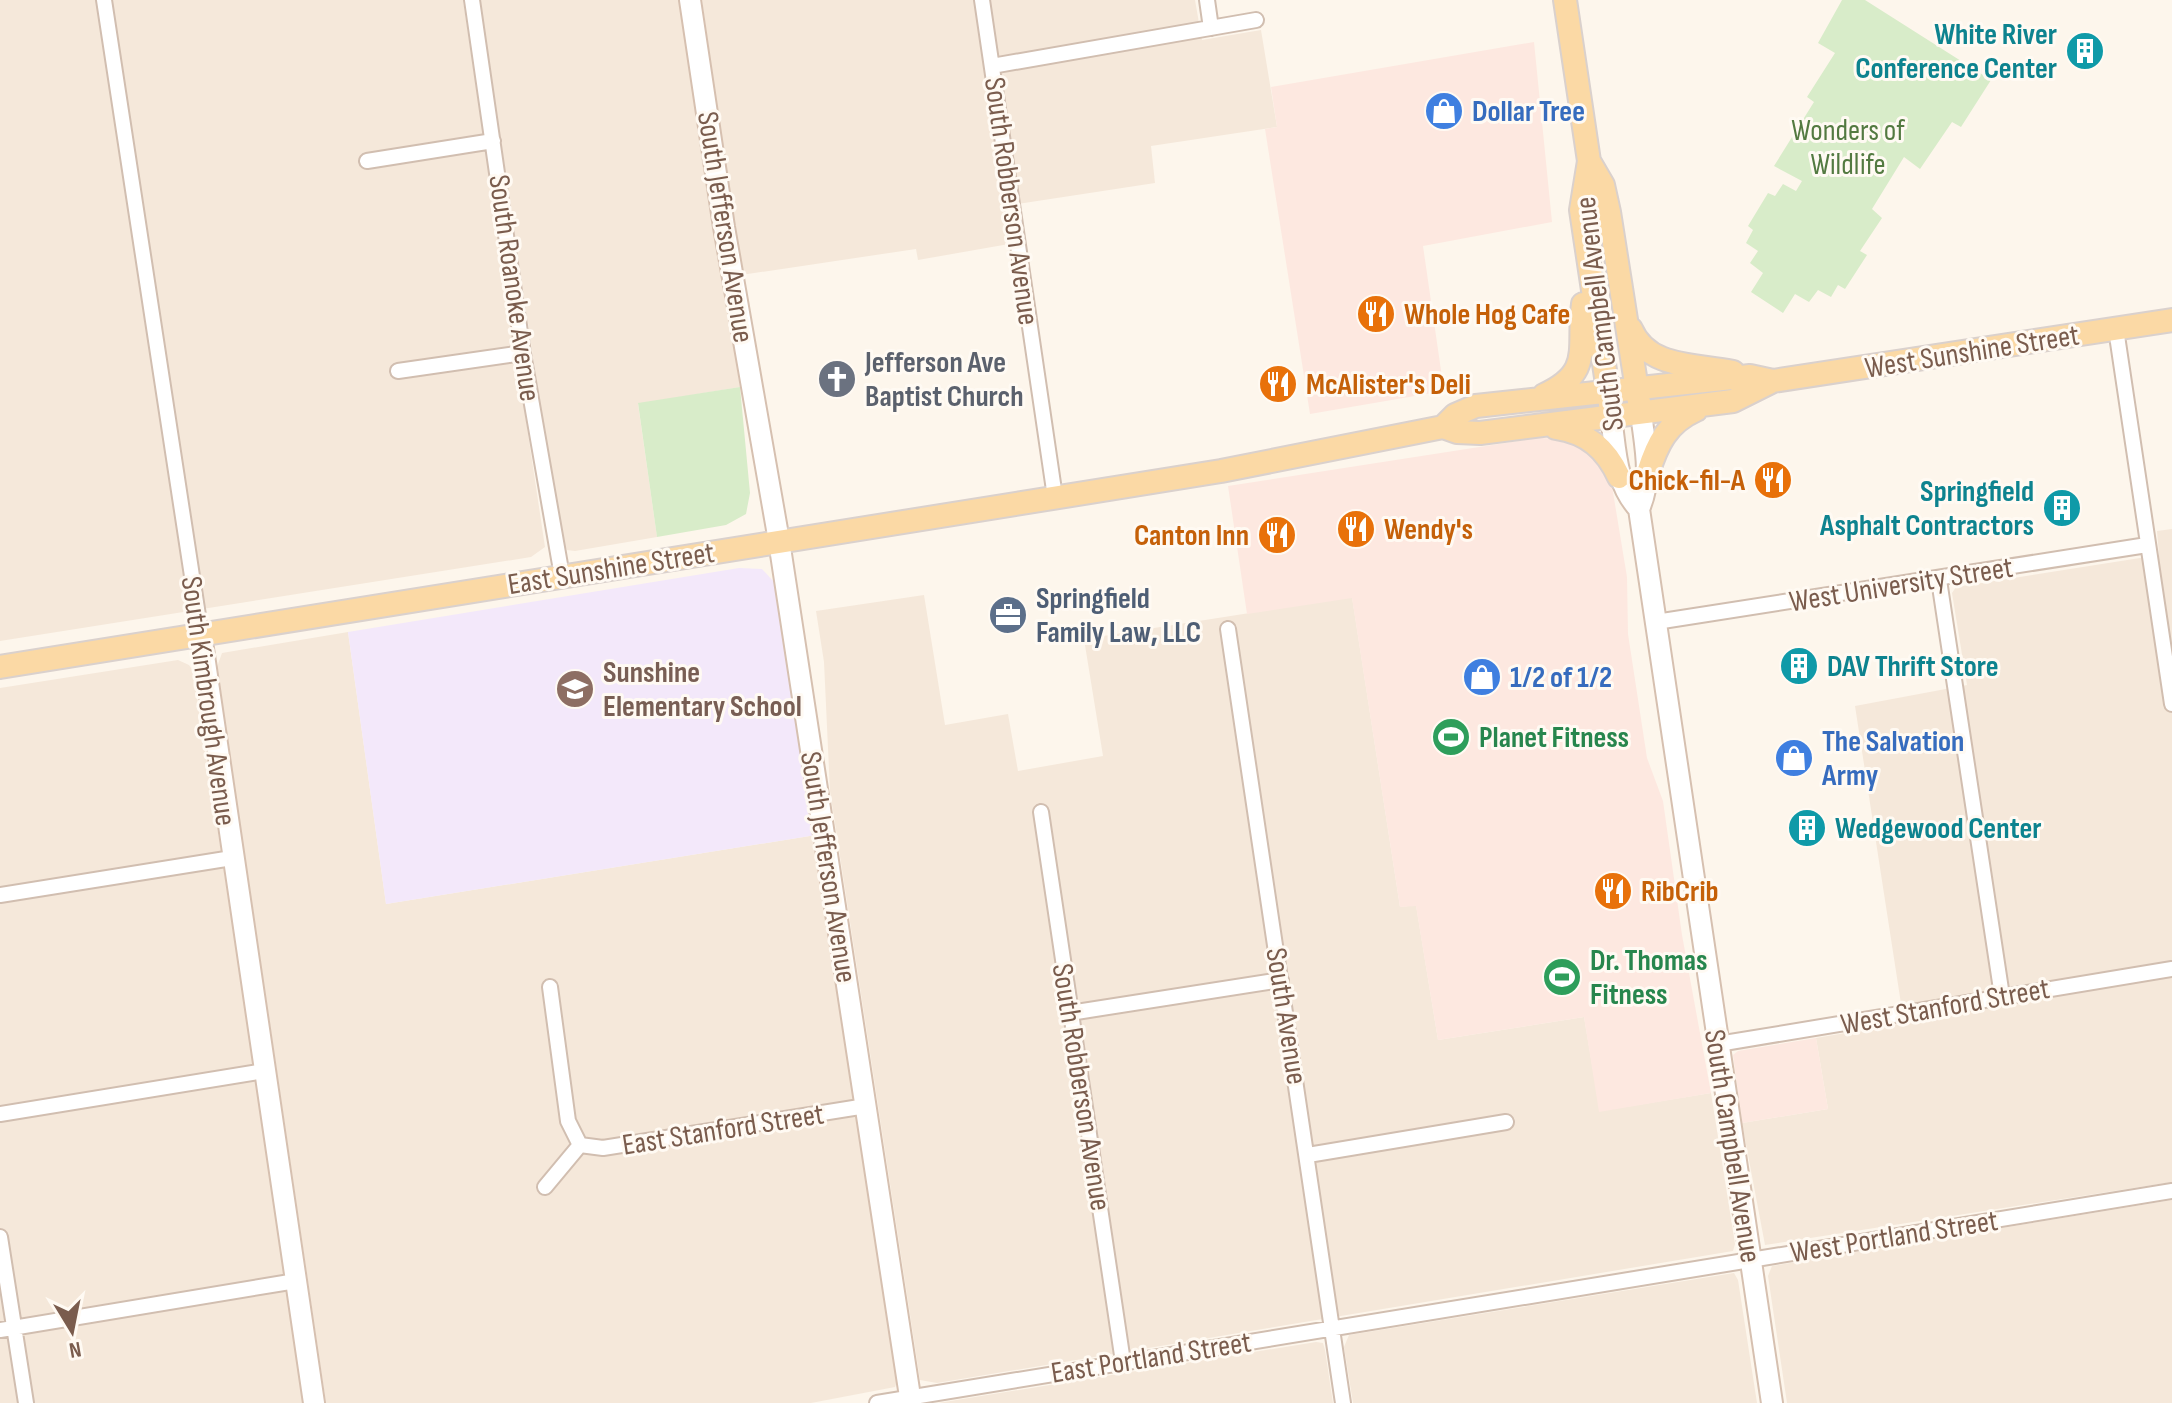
<svg xmlns="http://www.w3.org/2000/svg" width="2172" height="1403" font-family="'Sofia Sans Condensed',sans-serif">
<rect width="100%" height="100%" fill="#fdf6ec"/>
<path fill="#f5e8da" d="M0,0H463L545,547L531,557L0,641Z
M480,0H679L740,387L638,404L657,537L575,551L567,550L560,538Z
M702,0H1195L1202,40L1261,30L1277,127L1151,146L1155,183L1005,206L1009,244L918,260L916,249L741,275Z
M2172,529V1182L1765,1245L1742,1123L1828,1109L1816,1038L1904,1023L1855,706L1967,685L1952,593L1956,587L2159,555L2157,531Z
M924,595L945,725L1008,714L1018,771L1103,756L1084,639L1352,597L1400,907L1416,905L1438,1040L1584,1017L1600,1111L1711,1093L1735,1244L1733,1251L937,1383L920,1380L830,791L824,662L816,611Z
M348,632L386,904L816,835L897,1382L895,1387L811,1403H326L217,667L222,653Z
M178,660L189,665L193,671L306,1403H0V688Z
M2172,1200V1403H1787L1768,1276L1772,1266Z
M1734,1273L1738,1280L1757,1403H1353L1344,1347L1349,1335Z
M1316,1342L1323,1343L1325,1350L1333,1403H938Z"/>
<path fill="#fde8e0" d="M1534,42L1552,222L1423,246L1444,391L1310,414L1265,129L1277,127L1271,87Z
M1538,438L1574,439L1609,468L1627,577L1628,634L1647,758L1663,801L1682,935L1711,1093L1599,1112L1584,1017L1438,1040L1416,906L1400,907L1352,598L1247,614L1228,486Z
M1816,1038L1828,1109L1742,1123L1733,1055L1738,1051Z"/>
<path fill="#f3e8fa" d="M739,568L762,569L776,584L816,835L386,904L348,632Z"/>
<path fill="#d8ecc9" d="M1842,0H1865L1991,80L1961,127L1952,122L1920,169L1904,157L1872,209L1882,218L1860,251L1867,255L1845,289L1838,285L1831,297L1818,290L1809,302L1795,294L1783,313L1751,292L1763,273L1750,263L1758,251L1746,243L1753,230L1748,226L1768,193L1775,196L1783,184L1796,191L1802,181L1774,166L1814,102L1807,97L1835,53L1818,43Z
M740,387L750,493L746,514L726,525L657,537L638,403Z"/>
<g fill="none" stroke-linecap="round" stroke-linejoin="round">
<defs>
<path id="street" d="M104,0L201,635
M472,0L523,353L562,576
M982,0L1055,497
M1207,0L1211,28
M992,66L1256,20
M367,161L493,141
M2116,329L2172,704
M398,371L523,353
M1939,580L2002,996
M1656,622L2147,545
M1228,629L1343,1403
M1041,812L1123,1362
M0,895L232,858
M550,987L568,1121L580,1145
M1070,1013L1281,980
M1718,1044L2172,969
M0,1114L264,1071
M580,1145L603,1148L866,1106
M1308,1155L1506,1122
M545,1187L580,1145
M0,1237L26,1403
M0,1330L296,1281
M877,1403L2172,1191"/>
<path id="secondary" d="M690,0L724,227L779,541L911,1403
M1641,413C1645,447 1653,477 1639,509L1772,1403
M1611,417C1616,451 1615,483 1639,509
M201,635L314,1403"/>
<path id="primary" d="M1565,0L1589,161L1603,185L1609,212L1639,402
M1589,161L1581,210L1610,404
M1631,329C1648,369 1696,364 1733,372
M1544,395C1594,372 1577,348 1583,304
M1443,427L1455,415L1476,406L1750,376L1773,381L2172,320
M1556,428C1588,433 1606,449 1619,477
M1648,473C1657,444 1667,423 1696,410
M0,667L1221,471L1443,427L1457,432L1480,433L1733,401L1773,381"/>
</defs>
<use href="#street" stroke="#d1beb0" stroke-width="18"/>
<use href="#secondary" stroke="#d6c0b0" stroke-width="24"/>
<use href="#primary" stroke="#dad1cd" stroke-width="26"/>
<use href="#street" stroke="#fff" stroke-width="14"/>
<use href="#secondary" stroke="#fff" stroke-width="20"/>
<use href="#primary" stroke="#fbd9a5" stroke-width="22"/>
</g>
<defs>
<symbol id="building-disc" viewBox="-11 -11 22 22"><circle r="9.5" fill="#0f9aa8" stroke="#fffaf3"/><path d="M-4-6H4V6H1V3H-1V6H-4ZM-2.5-4.3h1.7v1.8h-1.7ZM.8-4.3h1.7v1.8H.8ZM-2.5-1h1.7V.8h-1.7ZM.8-1h1.7V.8H.8Z" fill="#fff"/></symbol>
<symbol id="shop-disc" viewBox="-11 -11 22 22"><circle r="9.5" fill="#3f7fe0" stroke="#fffaf3"/><path d="M-5-2.5h2.3a2.7 3.5 0 0 1 5.4 0H5L5.5 6h-11ZM-1.5-2.5h3a1.5 2.3 0 0 0-3 0Z" fill="#fff"/></symbol>
<symbol id="restaurant-disc" viewBox="-11 -11 22 22"><circle r="9.5" fill="#e8710a" stroke="#fffaf3"/><path d="M-5-6h1v4h1v-4h1v4h1v-4h1v5L-1.5 .5V6h-2V.5L-5-1ZM5-6V6H3V1.5H1.5Q1.5-4 5-6Z" fill="#fff"/></symbol>
<symbol id="church-disc" viewBox="-11 -11 22 22"><circle r="9.5" fill="#6b7280" stroke="#fffaf3"/><path d="M-1.2-6h2.4v3.5h3.3v2.4h-3.3V6h-2.4V-.1h-3.3v-2.4h3.3Z" fill="#fff"/></symbol>
<symbol id="office-disc" viewBox="-11 -11 22 22"><circle r="9.5" fill="#5c6f8a" stroke="#fffaf3"/><path d="M-6-3h4V-5.5h4V-3h4V5H-6ZM-1-4.5V-3h2v-1.5ZM-6 0V1H6V0Z" fill="#fff"/></symbol>
<symbol id="school-disc" viewBox="-11 -11 22 22"><circle r="9.5" fill="#8d6e63" stroke="#fffaf3"/><path d="M0-5L7-2L0 1L-7-2ZM-4 1L0 2.5L4 1V4Q0 6-4 4Z" fill="#fff"/></symbol>
<symbol id="stadium-disc" viewBox="-11 -11 22 22"><circle r="9.5" fill="#2e9e5b" stroke="#fffaf3"/><path d="M0-5a6.5 5 0 1 0 0 10a6.5 5 0 1 0 0-10ZM-3.5-1.8h7v3.6h-7Z" fill="#fff"/></symbol>
</defs>
<g fill-rule="evenodd">
<use href="#building-disc" x="2063" y="29" width="44" height="44"/>
<use href="#shop-disc" x="1422" y="89" width="44" height="44"/>
<use href="#restaurant-disc" x="1354" y="292" width="44" height="44"/>
<use href="#church-disc" x="815" y="357" width="44" height="44"/>
<use href="#restaurant-disc" x="1256" y="362" width="44" height="44"/>
<use href="#restaurant-disc" x="1751" y="458" width="44" height="44"/>
<use href="#building-disc" x="2040" y="486" width="44" height="44"/>
<use href="#restaurant-disc" x="1334" y="507" width="44" height="44"/>
<use href="#restaurant-disc" x="1255" y="513" width="44" height="44"/>
<use href="#office-disc" x="986" y="593" width="44" height="44"/>
<use href="#building-disc" x="1777" y="644" width="44" height="44"/>
<use href="#shop-disc" x="1460" y="655" width="44" height="44"/>
<use href="#school-disc" x="553" y="667" width="44" height="44"/>
<use href="#stadium-disc" x="1429" y="715" width="44" height="44"/>
<use href="#shop-disc" x="1772" y="736" width="44" height="44"/>
<use href="#building-disc" x="1785" y="806" width="44" height="44"/>
<use href="#restaurant-disc" x="1591" y="869" width="44" height="44"/>
<use href="#stadium-disc" x="1540" y="955" width="44" height="44"/>
</g>
<g text-anchor="middle" stroke-width="6" stroke-linejoin="round" paint-order="stroke">
<g font-size="30" font-weight="bold" fill="#0d838f" stroke="#fffaf3" text-anchor="end">
<text x="2057" y="44">White River<tspan x="2057" dy="34">Conference Center</tspan></text>
<text x="2034" y="501">Springfield<tspan x="2034" dy="34">Asphalt Contractors</tspan></text>
<text x="1827" y="676" text-anchor="start">DAV Thrift Store</text>
<text x="1835" y="838" text-anchor="start">Wedgewood Center</text>
</g>
<g font-size="30" font-weight="bold" fill="#366cbe" stroke="#fffaf3" text-anchor="start">
<text x="1472" y="121">Dollar Tree</text>
<text x="1510" y="687">1/2 of 1/2</text>
<text x="1822" y="751">The Salvation<tspan x="1822" dy="34">Army</tspan></text>
</g>
<g font-size="30" fill="#537a41" stroke="#fffaf3">
<text x="1848" y="140">Wonders of<tspan x="1848" dy="34">Wildlife</tspan></text>
</g>
<g font-size="30" fill="#7a5c4d" stroke="#fffaf3">
<text transform="translate(1012 201) rotate(82)" y="10">South Robberson Avenue</text>
<text transform="translate(726 227) rotate(81)" y="10">South Jefferson Avenue</text>
<text transform="translate(515 288) rotate(82)" y="10">South Roanoke Avenue</text>
<text transform="translate(1599 314) rotate(-97)" y="10">South Campbell Avenue</text>
<text transform="translate(1972 351) rotate(-9)" y="10">West Sunshine Street</text>
<text transform="translate(611 568) rotate(-9)" y="10">East Sunshine Street</text>
<text transform="translate(1901 584) rotate(-9)" y="10">West University Street</text>
<text transform="translate(209 701) rotate(82)" y="10">South Kimbrough Avenue</text>
<text transform="translate(829 867) rotate(81)" y="10">South Jefferson Avenue</text>
<text transform="translate(1945 1006) rotate(-10)" y="10">West Stanford Street</text>
<text transform="translate(1287 1016) rotate(81)" y="10">South Avenue</text>
<text transform="translate(1082 1087) rotate(81)" y="10">South Robberson Avenue</text>
<text transform="translate(723 1129) rotate(-9)" y="10">East Stanford Street</text>
<text transform="translate(1733 1146) rotate(81)" y="10">South Campbell Avenue</text>
<text transform="translate(1894 1236) rotate(-9)" y="10">West Portland Street</text>
<text transform="translate(1151 1357) rotate(-9)" y="10">East Portland Street</text>
</g>
<g font-size="30" font-weight="bold" fill="#c56008" stroke="#fffaf3" text-anchor="start">
<text x="1404" y="324">Whole Hog Cafe</text>
<text x="1306" y="394">McAlister's Deli</text>
<text x="1745" y="490" text-anchor="end">Chick-fil-A</text>
<text x="1384" y="539">Wendy's</text>
<text x="1249" y="545" text-anchor="end">Canton Inn</text>
<text x="1641" y="901">RibCrib</text>
</g>
<g font-size="30" font-weight="bold" fill="#5b616d" stroke="#fffaf3" text-anchor="start">
<text x="865" y="372">Jefferson Ave<tspan x="865" dy="34">Baptist Church</tspan></text>
</g>
<g font-size="30" font-weight="bold" fill="#4e5e75" stroke="#fffaf3" text-anchor="start">
<text x="1036" y="608">Springfield<tspan x="1036" dy="34">Family Law, LLC</tspan></text>
</g>
<g font-size="30" font-weight="bold" fill="#785e54" stroke="#fffaf3" text-anchor="start">
<text x="603" y="682">Sunshine<tspan x="603" dy="34">Elementary School</tspan></text>
</g>
<g font-size="30" font-weight="bold" fill="#27864d" stroke="#fffaf3" text-anchor="start">
<text x="1479" y="747">Planet Fitness</text>
<text x="1590" y="970">Dr. Thomas<tspan x="1590" dy="34">Fitness</tspan></text>
</g>
</g>
<g transform="translate(72 1331) rotate(170)" stroke="#fffaf3" stroke-width="6" paint-order="stroke">
<path d="M0-6L14 30L0 20L-14 30Z" fill="#7a5c4d"/>
<text y="-12" font-size="22" font-weight="bold" text-anchor="middle" fill="#7a5c4d">N</text>
</g>
</svg>
